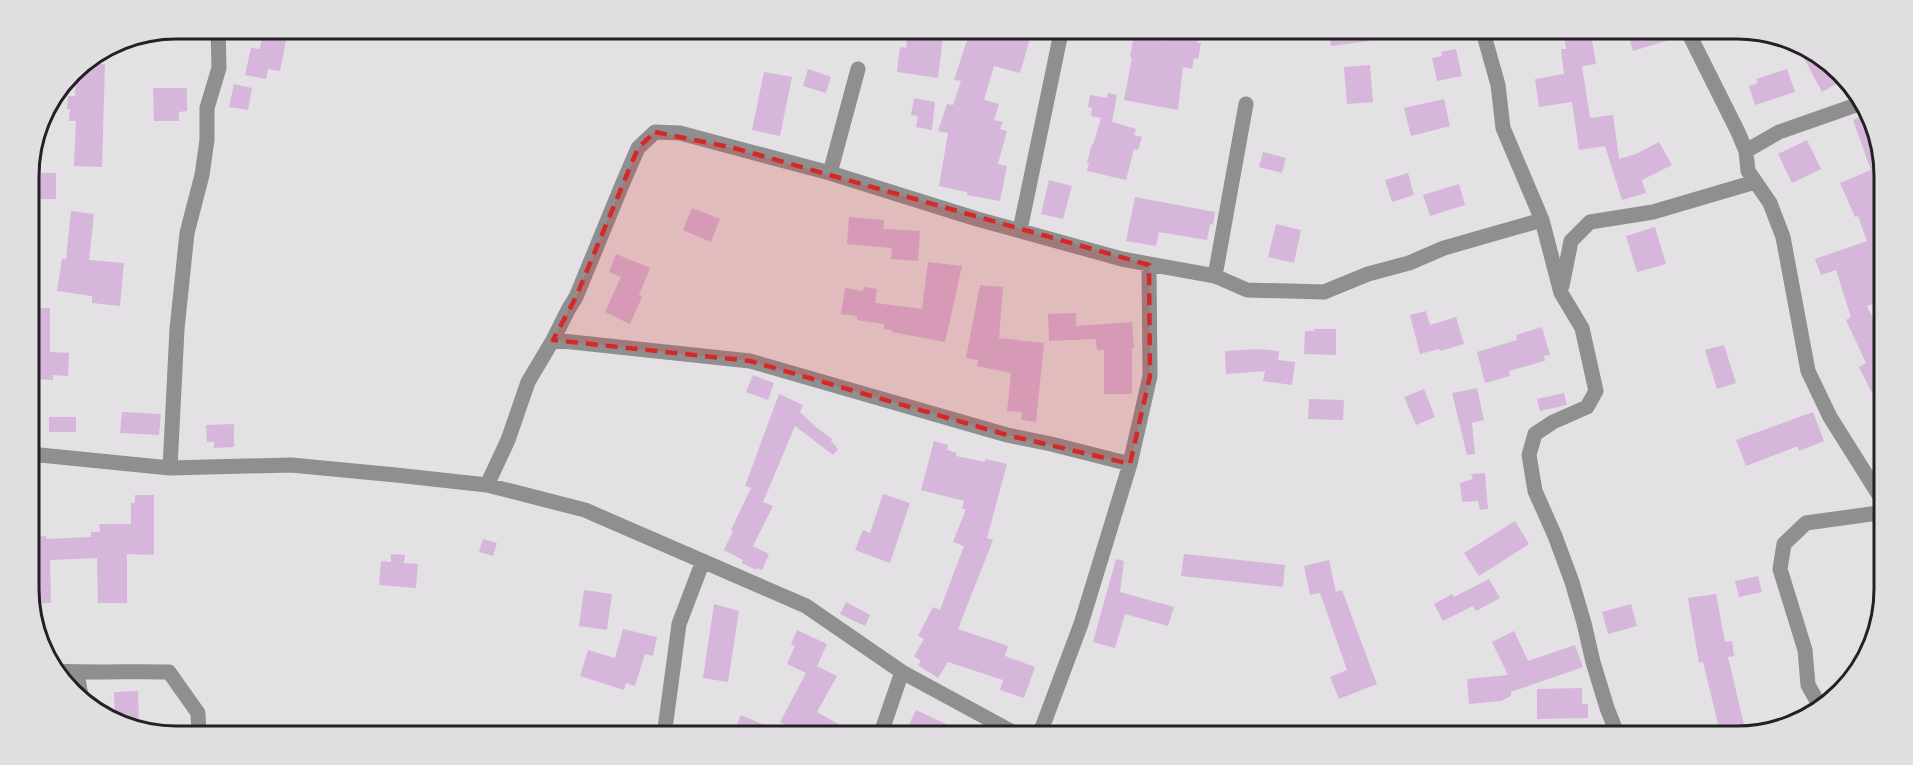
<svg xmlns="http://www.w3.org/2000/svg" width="1913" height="765" font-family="'Fira Sans Condensed',sans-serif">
<rect width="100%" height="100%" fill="#e3e1e3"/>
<path fill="#d6b6da" d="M916,28H944L938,78L897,72L900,47L906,48L908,30L916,31Z
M971,28H1033L1020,73L994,66L984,100L999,104L994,120L1003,122L1000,129L1007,131L998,164L1007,166L1000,201L967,195V192L939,186L948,133L938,131L947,104L953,105L961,81L954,80Z
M1328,28H1367L1369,41L1331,46Z
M1563,28H1590L1596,64L1582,66L1590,118L1613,115L1619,159L1636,154L1659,142L1672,165L1642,180L1646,193L1622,200L1605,146L1579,150L1572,102L1539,107L1535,79L1564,74L1561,49H1566Z
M1626,28H1669L1672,39L1633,51Z
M1168,29L1199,34L1197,43H1201L1198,59L1194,58L1192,69L1183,67L1178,110L1124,100L1132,58L1130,57L1134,35L1166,41Z
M269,32L287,35L280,71L268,69L266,79L245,75L251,48L260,49L262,37L268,38Z
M1797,45L1833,69L1840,82L1822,92Z
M1456,49L1462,76L1437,81L1432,58L1442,56L1441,52Z
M82,63L105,64L102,167L74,166L76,121H69L70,109H67L68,96H75L77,67Z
M1370,65L1373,102L1347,104L1344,67Z
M808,69L831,77L826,93L803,86Z
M1787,69L1795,92L1755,105L1749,86L1758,83L1756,79Z
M764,72L792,77L780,136L752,130Z
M234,84L252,88L248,110L229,107Z
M153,88H187V111L179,112V121H154Z
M1108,93L1117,95L1112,122L1136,129L1134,135L1142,137L1138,150L1134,149L1126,180L1087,171L1089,163H1087L1092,144L1093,145L1101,118L1091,116L1092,108L1088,107L1090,95L1107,98Z
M914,98L935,102L932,130L916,127L918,116L911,115Z
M1444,99L1450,126L1411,136L1404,108Z
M1864,115L1883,157V204L1877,206L1882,219L1881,301L1867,306L1881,335L1880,409L1859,367L1866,363L1846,320L1851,317L1836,270L1821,275L1815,259L1867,241L1858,216L1855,217L1840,183L1871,170L1853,120Z
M1807,140L1821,169L1792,183L1778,154Z
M1263,152L1286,158L1282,173L1259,167Z
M29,173H56V199H29Z
M1408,173L1414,195L1392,202L1385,180Z
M1049,180L1072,186L1063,219L1041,214Z
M1459,184L1465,205L1430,216L1423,195Z
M1135,197L1215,212L1213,225L1210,224L1207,240L1159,232L1156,246L1126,241Z
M692,208L720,219L711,242L683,230Z
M71,211L94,214L89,260L124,263L120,306L92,303V296L57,291L62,259H66Z
M849,217L884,220L883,229L920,231L918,261L891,259L892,248L847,244Z
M1276,224L1301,230L1294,263L1268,257Z
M1655,227L1666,264L1637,272L1626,236Z
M616,254L650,268L639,295L642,297L630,324L605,312L621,277L609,272Z
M928,262L962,266L945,342L892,332V330L884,329V324L857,320V316L841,314L845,288L863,291L864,287L877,289L875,303L922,309Z
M980,285L1003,287L999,338L1044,343L1036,422L1021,420L1022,412L1007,411L1011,373L977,366L978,360L966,358Z
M30,308H50V352L69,353L68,376L53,375V380L30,379Z
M1426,311L1430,325L1456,317L1464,344L1440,351L1439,349L1420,354L1410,315Z
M1076,313V326L1132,322L1134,348H1132V394H1104V350H1097L1096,339L1049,341L1048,314Z
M1542,327L1550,355L1544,356L1545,361L1509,371L1510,376L1485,383L1477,352L1517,340L1516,335Z
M1314,329H1336V355L1304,354L1305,331H1314Z
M1724,345L1736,383L1717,389L1705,350Z
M1258,349L1279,351L1278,360L1295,362L1292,385L1263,381L1265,371L1226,374L1225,351Z
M753,375L774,383L768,400L746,392Z
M1477,388L1484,420L1472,423L1475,454L1467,455L1452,393Z
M1424,389L1435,417L1416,425L1404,397Z
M1564,393L1567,405L1540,411L1537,399Z
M779,394L803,405L800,412L817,428L832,439L831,441L838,449L833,455L795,426L763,502L773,506L753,546L769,554L762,570L757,568L756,570L742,563L743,560L724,550L733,531L731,530L751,488L745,486Z
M1309,399L1344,400L1343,420L1308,419Z
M122,412L161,414L159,435L120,433Z
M1813,412L1824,441L1799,451L1798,446L1746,466L1736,440Z
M49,417H76V432H49Z
M234,424V447L214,448V442H207L206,425Z
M934,441L948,445L947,450L957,453L956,456L985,462V459L1007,464L987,538L993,540L958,629L1008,646L1005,656L1035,667L1024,698L1000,690L1003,680L948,662L938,678L918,665L921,661L914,656L924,639L918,636L933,607L940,610L964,546L953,542L966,509H962L964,501L921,490Z
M1485,473L1488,509L1480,510L1478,501L1462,502L1460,483L1473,479L1471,474Z
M883,494L910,503L890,563L855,550L863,530L870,533Z
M135,495H154V555L127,554V603H98L97,558L50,560L51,603H31V537L46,536V539L91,537V532H100L99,524H131V503H135Z
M1515,521L1529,544L1479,576L1464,553Z
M483,539L497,543L493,556L479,552Z
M391,554L405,555L404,563L418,564L416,588L379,585L381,561L391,562Z
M1184,554L1285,565L1283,587L1181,576Z
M1116,559L1124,561L1120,592L1174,607L1168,626L1125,614L1115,648L1093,642Z
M1329,560L1336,592L1342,590L1377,684L1339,699L1330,677L1347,670L1320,593L1310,595L1304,566Z
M1758,576L1762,592L1739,597L1735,581Z
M1489,579L1500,598L1476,611L1473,606L1443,621L1434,604L1452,594L1454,597Z
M584,590L612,594L607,630L579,626Z
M1716,594L1725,642L1732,641L1734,656L1728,657L1746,733L1730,736H1721L1703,662L1699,663L1688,598Z
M846,602L870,615L865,626L840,614Z
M714,604L739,611L728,682L703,678Z
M1631,604L1637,626L1608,634L1602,612Z
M623,629L657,637L653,656L645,654L635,686L626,683L624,690L580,676L588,650L615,658Z
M797,630L827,644L817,666L837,676L817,712L859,736H807L780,722L806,673L787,664L795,646L791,644Z
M1514,631L1528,661L1575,645L1583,667L1511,692V696L1501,701L1469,704L1467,679L1508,675L1492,642Z
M1582,688V704H1588V718L1537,719V689Z
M138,691L139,730L129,729L115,719L114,692Z
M916,710L948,725L943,736H936L909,724Z
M741,715L764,725L759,736H732Z"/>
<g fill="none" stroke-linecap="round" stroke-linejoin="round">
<path stroke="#908f8f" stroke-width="15" d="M1482,28L1498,85L1503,128L1542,220L1561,293L1582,328L1596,391L1587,407L1553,422L1535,434L1529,455L1535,491L1555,536L1572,582L1584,623L1593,662L1607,708L1618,736
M1686,28L1738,132L1746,151L1748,171L1770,203L1783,237L1808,371L1830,417L1879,495
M1746,151L1779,132L1859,104
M830,173L858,69
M1020,230L1062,28
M1215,276L1246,104
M1562,286L1571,241L1590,222L1653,212L1755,182
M553,340L750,361L1007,435L1051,444L1130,464
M30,454L170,468L291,465L396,475L487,485L585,510L806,606L902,672L1020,736
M170,468L177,329L187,233L202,175L207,140V108L219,68L218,28
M487,485L508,440L528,382L553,340L568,310L576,297L622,185L638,148L655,132L680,133L830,173L977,219L1122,259L1215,276L1247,290L1324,292L1368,274L1409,263L1444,248L1542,220
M58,671C95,673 132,671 169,672L198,713L199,736
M77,672L81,697
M1821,708L1808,685L1805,650L1780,569L1784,544L1806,523L1878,513
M664,736L679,624L703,561
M880,736L902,672
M1039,736L1081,624L1130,464L1150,376L1149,265"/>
</g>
<path fill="#d62828" fill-opacity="0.2" stroke="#d62828" stroke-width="4.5" stroke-dasharray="12 8" stroke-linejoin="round" d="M655,132L734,148L1149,265L1150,376L1130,464L1007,435L750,361L553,340L576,297L638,148Z"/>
<path d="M0 0H1913V765H0ZM176 39H1737A137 137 0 0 1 1874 176V589A137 137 0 0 1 1737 726H176A137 137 0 0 1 39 589V176A137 137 0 0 1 176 39Z" fill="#e0dee1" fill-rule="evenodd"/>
<path fill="none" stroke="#232223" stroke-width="3" d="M176 39H1737A137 137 0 0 1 1874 176V589A137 137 0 0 1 1737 726H176A137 137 0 0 1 39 589V176A137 137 0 0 1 176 39Z"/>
</svg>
